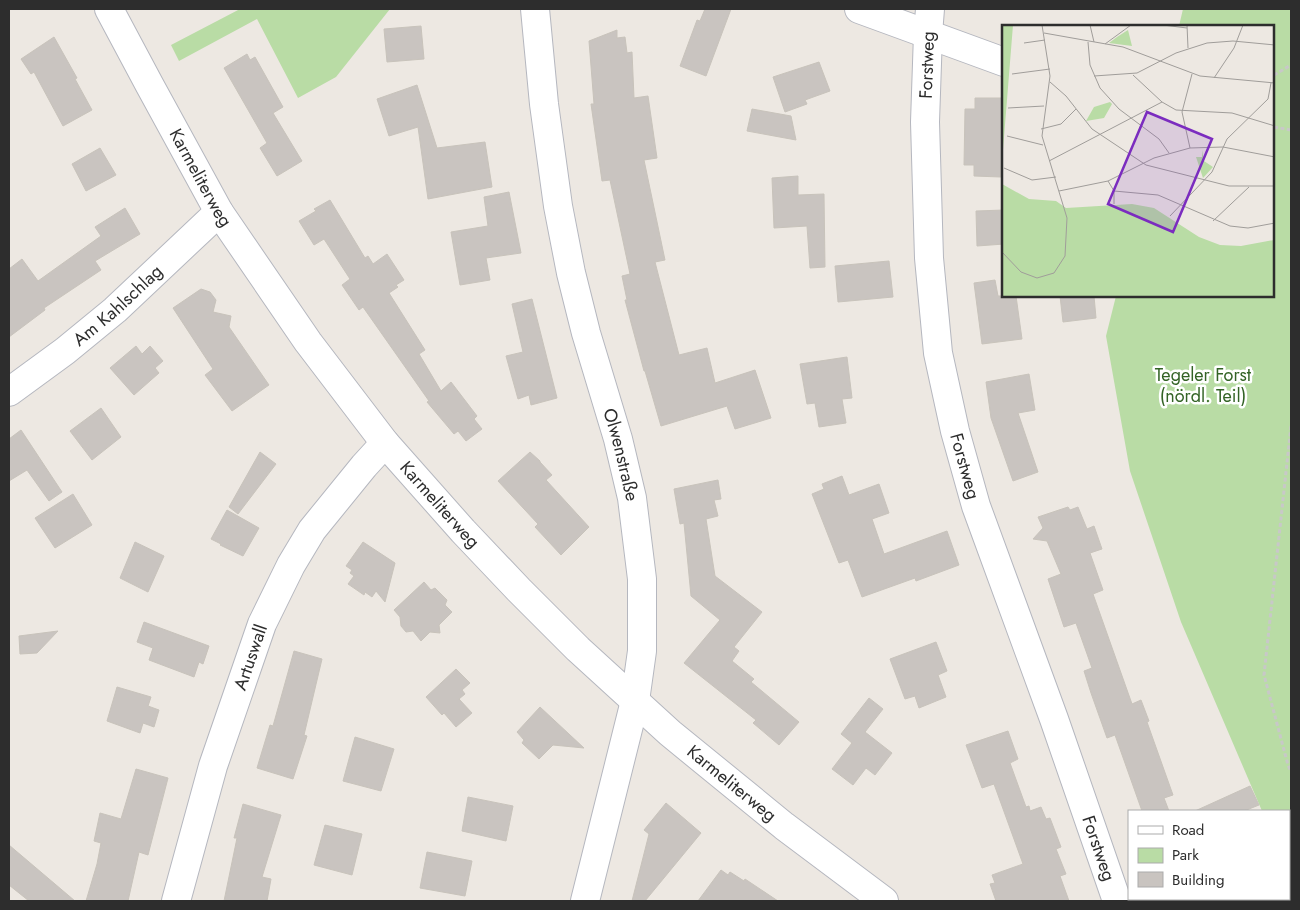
<svg xmlns="http://www.w3.org/2000/svg" width="1300" height="910" font-family="Jost,sans-serif">
<rect width="100%" height="100%" fill="#ede8e2"/>
<path fill="#b9dca5" d="M240,9H390L336,77L298,98L257,19L179,61L171,45Z
M1183,9H1291V875L1289,870V811H1262L1181,622L1130,471L1106,336L1116,296H1274V26H1179Z"/>
<path fill="#c9c4c0" stroke="#c8c3bb" d="M705,9H731L706,76L680,66L697,20L700,21Z
M421,26L424,59L387,62L384,29Z
M617,30V38L625,37L627,53L632,52L634,98L648,96L657,158L644,160L665,260L655,262L679,355L707,348L715,383L755,370L771,418L735,429L727,406L661,426L645,371H644L625,300H627L622,276L630,274L610,180L602,181L591,104H594L589,41Z
M54,37L77,78L75,79L92,110L63,126L34,72L31,74L21,59Z
M247,54L250,60L255,57L283,107L273,113L302,161L277,176L260,148L267,143L224,68Z
M819,62L830,91L805,100L807,104L785,112L773,77Z
M417,85L437,148L485,142L492,187L428,199L418,127L389,136L377,99Z
M975,98H1002V166H1001V177L974,176V165H964L965,109H975Z
M752,109L791,116L796,140L747,131Z
M100,148L116,175L86,191L72,164Z
M798,176V195L824,194L825,267L810,268L807,226L774,228L772,178Z
M509,192L521,253L486,258L490,280L460,285L451,232L488,226L484,197Z
M330,200L365,258L368,256L373,264L387,254L404,280L396,285L398,287L389,293L425,350L419,354L441,391L451,382L477,416L474,419L482,429L466,441L458,431L454,434L443,421L427,402L429,401L363,307L359,310L342,285L350,279L324,239L314,245L299,221L316,211L314,209Z
M125,208L140,234L95,261L101,270L44,308L45,310L9,337V269L22,259L38,281L101,236L95,227Z
M1004,210V244L977,246L976,211Z
M889,261L893,297L838,302L835,266Z
M995,280L998,296H1016L1022,339L982,344L974,283Z
M201,289L210,292L216,300L213,312L231,316L229,327L269,385L232,411L205,375L213,369L173,308Z
M1060,296H1094L1096,318L1063,322Z
M532,299L557,398L531,405L529,395L518,399L506,356L523,352L512,304Z
M136,346L142,354L150,346L163,361L155,368L159,373L134,395L110,368Z
M847,357L852,398L842,399L846,423L819,427L815,403L807,404L800,364Z
M1029,374L1035,410L1018,413L1038,472L1013,481L991,418L986,382Z
M101,408L121,437L92,460L70,431Z
M21,430L62,492L49,501L27,470L9,481V439Z
M260,452L276,464L238,514L229,507Z
M530,452L540,461V462L552,475L546,480L589,527L561,555L535,527L538,524L498,481Z
M842,476L849,495L879,484L889,513L872,519L884,554L947,531L959,565L916,581L915,578L862,597L848,560L839,563L812,494L824,489L822,484Z
M718,480L721,499L714,500L718,516L706,519L715,576L762,612L734,647L739,651L732,661L754,679L751,682L799,722L779,745L753,723L756,720L684,663L720,620L691,596L684,523L680,524L674,489Z
M73,494L92,525L55,548L35,518Z
M1068,507L1070,510L1078,507L1087,529L1094,526L1102,549L1090,553L1103,590L1093,594L1132,704L1141,700L1149,721L1147,722L1173,795L1164,798L1169,811H1142L1115,735L1107,738L1091,693L1084,671L1092,668L1076,623L1064,627L1048,579L1061,574L1047,541L1033,539L1043,528L1038,517Z
M227,510L259,528L243,556L220,545L221,544L211,539Z
M135,542L164,556L148,592L120,578Z
M363,542L395,563L385,602L376,591L372,597L365,592L364,595L348,584L354,576L350,573L352,570L346,566Z
M424,582L431,590L435,588L447,600L445,605L452,612L439,625L440,633L430,632L421,641L413,631L406,632L401,626L400,617L394,610Z
M144,622L209,646L203,664L199,662L194,677L149,660L153,648L137,642Z
M58,631L37,653L20,654L19,636Z
M936,642L947,671L938,675L946,697L919,708L915,696L905,699L890,659Z
M294,651L322,659L304,735L307,736L293,779L257,768L270,725L273,726Z
M456,669L470,683L462,690L465,694L459,699L472,713L456,727L444,713L442,715L426,697Z
M117,687L151,697L148,706L159,710L154,727L143,723L140,733L107,721Z
M869,698L883,709L865,732L892,753L875,775L866,768L853,785L832,769L852,743L841,734Z
M540,707L584,748L553,745L539,759L522,743L524,740L517,732Z
M1008,731L1018,759L1010,763L1026,807L1029,806L1030,811L1041,807L1046,819L1050,818L1061,847L1056,849L1066,874L1060,876L1069,901H996L990,884L995,883L992,875L1023,864L994,784L982,788L966,745Z
M355,737L394,749L381,791L343,781Z
M136,769L168,778L148,855L139,852L128,901H86L97,864L101,843L94,841L100,813L121,819Z
M1250,786L1259,805L1244,811H1195Z
M468,797L513,806L506,841L462,831Z
M666,803L701,833L645,901H632L649,834L644,830Z
M243,804L281,815L262,877L271,879L267,901H224L237,838H234Z
M325,825L362,834L352,875L314,865Z
M9,845L75,901H29L9,885Z
M427,852L472,861L465,896L420,888Z
M721,870L728,875L730,872L744,881L745,879L778,901H698Z"/>
<g fill="none" stroke-linecap="round" stroke-linejoin="round">
<defs>
<g id="minor">
<path id="s1" d="M109,9L149,84L219,212L308,342L385,443L463,531L519,590L578,649L670,733L784,826L884,901"/>
<path id="s2" d="M535,9L544,104L558,206L571,273L586,333L618,439L632,498L642,579V651L635,701L585,901"/>
<path d="M859,9L1004,62"/>
<path id="s3" d="M930,9L928,34L925,122L929,258L938,353L955,431L976,506L1054,719L1117,901"/>
<path id="s4" d="M9,392L65,351L115,310L219,212"/>
<path id="s5" d="M176,901L213,766L262,624L291,565L312,530L364,466L385,443"/>
</g>
</defs>
<use href="#minor" stroke="#b5b7bf" stroke-width="30"/>
<path stroke="#c8c8c8" stroke-width="3" stroke-dasharray="4 2.5" stroke-linecap="butt" d="M1274,75L1291,65
M1274,127L1291,130
M1291,426L1264,675L1288,765L1291,772
M1289,826L1291,824"/>
<use href="#minor" stroke="#fff" stroke-width="28"/>
</g>
<g text-anchor="middle" stroke-width="5" stroke-linejoin="round" paint-order="stroke">
<g font-size="18" fill="#2d2d2d" stroke="#fff">
<text transform="translate(927 65) rotate(-88)" y="6">Forstweg</text>
<text dy="6" stroke="none"><textPath href="#s1" startOffset="192">Karmeliterweg</textPath></text>
<text dy="6" stroke="none"><textPath href="#s4" startOffset="139">Am Kahlschlag</textPath></text>
<text dy="6" stroke="none"><textPath href="#s2" startOffset="455">Olwenstraße</textPath></text>
<text dy="6" stroke="none"><textPath href="#s3" startOffset="461">Forstweg</textPath></text>
<text dy="6" stroke="none"><textPath href="#s1" startOffset="598">Karmeliterweg</textPath></text>
<text dy="6" stroke="none"><textPath href="#s5" startOffset="255">Artuswall</textPath></text>
<text dy="6" stroke="none"><textPath href="#s1" startOffset="1002">Karmeliterweg</textPath></text>
<text dy="6" stroke="none"><textPath href="#s3" startOffset="866">Forstweg</textPath></text>
</g>
<g font-size="18" fill="#336325" stroke="#fff">
<text x="1203" y="381">Tegeler Forst<tspan x="1203" dy="21">(nördl. Teil)</tspan></text>
</g>
</g>
<g transform="translate(1002 25)">
<rect width="272" height="272" fill="#ede8e2"/>
<path d="M0,0H11L0,137ZM126,5L130,21L107,18L115,12ZM108,77L110,79L102,93L84,96L92,82ZM200,125L202,136L211,142L201,153L194,132H200ZM0,159L27,174L54,176L64,183L130,179L152,183L197,212L218,220L239,221L272,215V272H0Z" fill="#b9dca5"/>
<path fill="none" stroke="#a09d9a" stroke-width="1" d="M88,0L92,17M161,0L185,3M185,0L186,23M42,8L121,22L198,51L273,58M86,17L88,40L98,63L117,84L157,114L167,128M22,18L43,15M103,19L129,0M10,49L48,44M131,50L160,77L174,85L230,88L273,101M92,51L135,48L174,28L205,18L231,16L273,20M212,53L232,23L241,0M48,57L64,71L90,104L144,140L227,161H273M6,83L42,81M39,104L59,99L74,84M5,111L41,120M188,123L180,87L190,49M47,136L160,77M2,143L30,155L54,152M106,156L112,166V179M57,166L106,156L152,133L188,123L221,122L273,132M112,166L156,170L228,201L246,203L273,198M168,191L210,147L225,114L266,74L269,58M211,196L247,162M0,227L19,247L35,253L52,248L63,231L65,193L40,111L48,51L40,0"/>
<path fill="#7b2cbf" fill-opacity="0.15" stroke="#7b2cbf" stroke-width="2.5" d="M145,87L210,114L171,207L106,179Z"/>
<rect width="272" height="272" fill="none" stroke="#2d2d2d" stroke-width="2.5"/>
</g>
<rect width="1300" height="910" fill="none" stroke="#2d2d2d" stroke-width="20"/>
<rect x="1128" y="810" width="162" height="90" fill="#ffffff" stroke="#ababab"/>
<rect x="1138" y="826" width="25" height="8" fill="#ffffff" stroke="#ababab"/>
<text x="1172" y="835" font-size="15" fill="#2d2d2d">Road</text>
<rect x="1138" y="848" width="25" height="15" fill="#b9dca5" stroke="#ababab"/>
<text x="1172" y="860" font-size="15" fill="#2d2d2d">Park</text>
<rect x="1138" y="872" width="25" height="15" fill="#c9c4c0" stroke="#ababab"/>
<text x="1172" y="885" font-size="15" fill="#2d2d2d">Building</text>
</svg>
